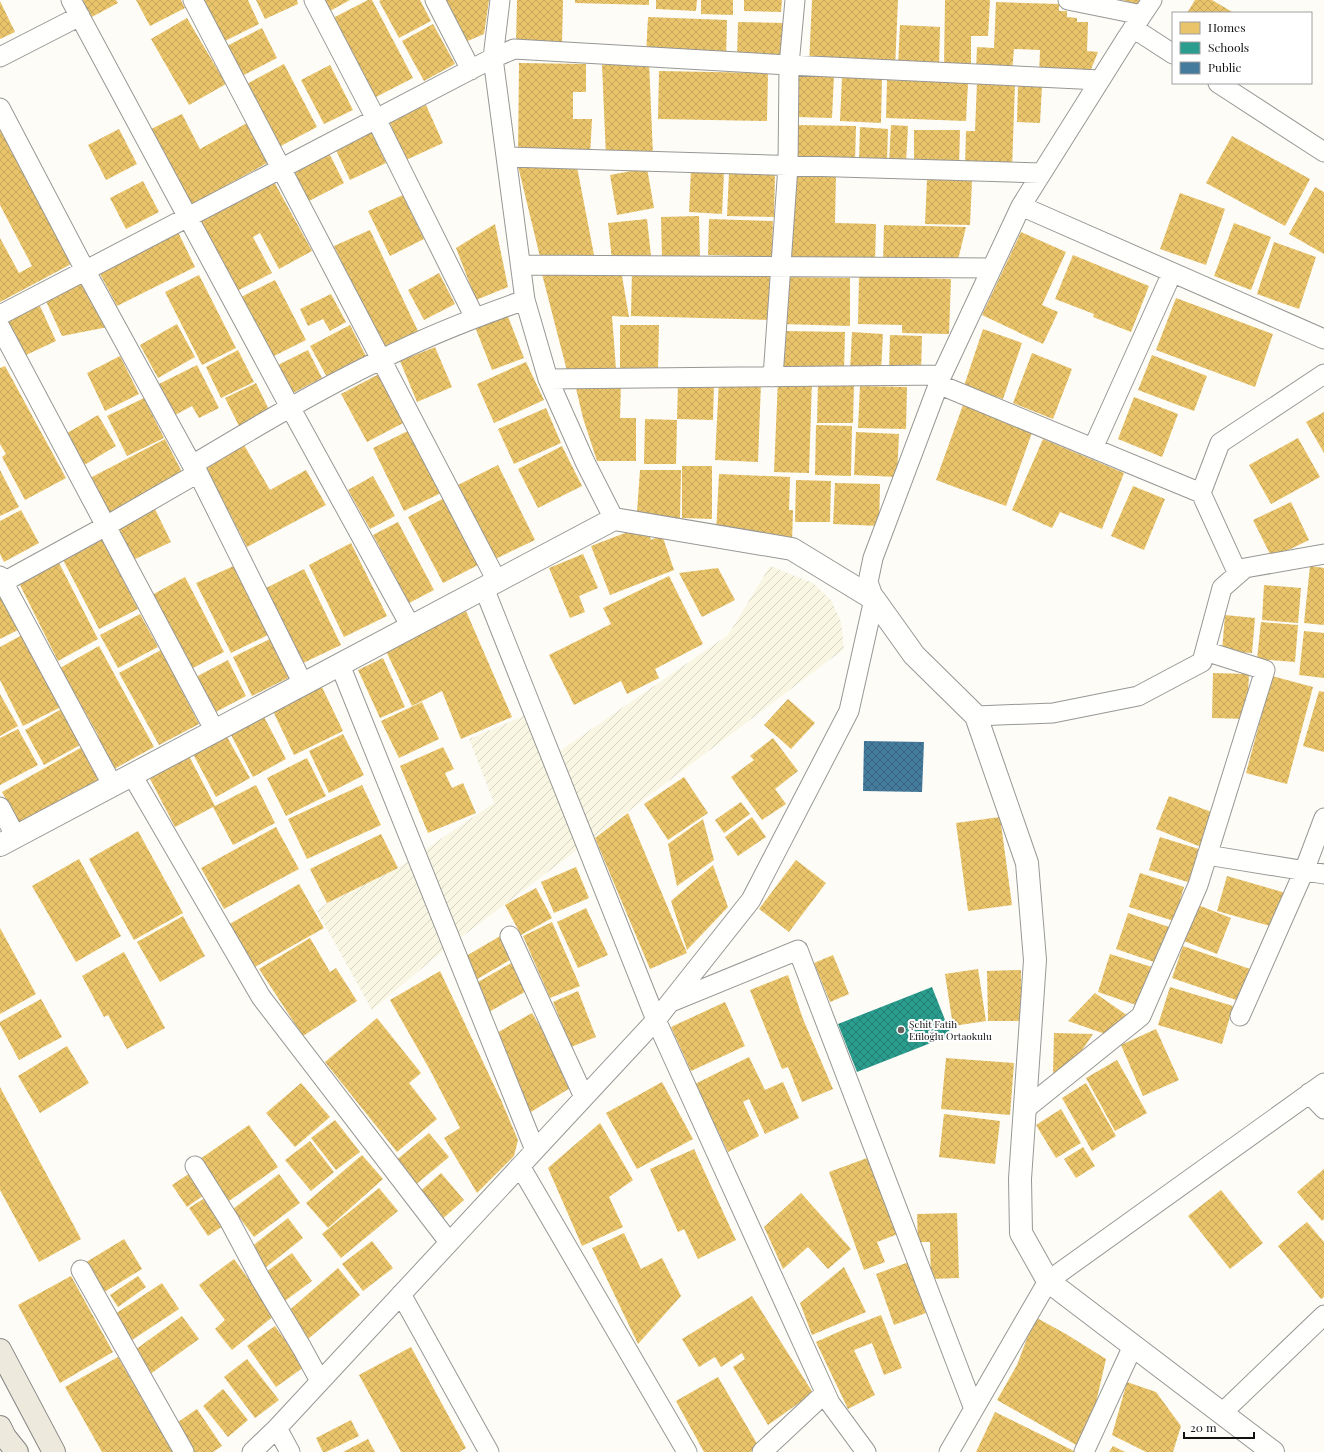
<svg xmlns="http://www.w3.org/2000/svg" width="1324" height="1452" font-family="'Playfair Display',serif">
<defs>
<pattern id="farmland-furrows" width="10" height="10" patternUnits="userSpaceOnUse"><rect width="10" height="10" fill="#f9f7e4"/><path d="M-1 1l2-2M0 10L10 0M9 11l2-2" fill="none" stroke="#d4d3c3"/></pattern>
<pattern id="homes-cross-hatch" width="8" height="8" patternUnits="userSpaceOnUse"><rect width="8" height="8" fill="#e9c46a"/><path d="M0 0l8 8M0 8l8-8" fill="none" stroke="#c7a75b"/></pattern>
<pattern id="schools-cross-hatch" width="8" height="8" patternUnits="userSpaceOnUse"><rect width="8" height="8" fill="#2a9d8f"/><path d="M0 0l8 8M0 8l8-8" fill="none" stroke="#237f73"/></pattern>
<pattern id="public-cross-hatch" width="8" height="8" patternUnits="userSpaceOnUse"><rect width="8" height="8" fill="#457b9d"/><path d="M0 0l8 8M0 8l8-8" fill="none" stroke="#38637f"/></pattern>
</defs>
<rect width="100%" height="100%" fill="#fdfcf7"/>
<path fill="url(#farmland-furrows)" d="M770,566L813,583L831,600L841,622L844,649L439,954L372,1010L317,911L327,903L398,868L494,803L469,739L533,712L551,757L728,635Z"/>
<path fill="url(#homes-cross-hatch)" d="M78,0H116L118,3L88,19Z
M136,0H181L185,8L150,26Z
M201,0H248L259,24L221,43Z
M256,0H297L298,4L265,19Z
M324,0H350L330,11Z
M368,0H372L413,78L374,98L333,18Z
M381,0H420L431,21L399,38L379,1Z
M446,0H489L484,34L463,43Z
M517,0H563L562,45L516,44Z
M575,0H649V5L575,3Z
M656,0H697L696,11L656,9Z
M701,0H733V15L701,14Z
M744,0H782L781,12L744,11Z
M812,0H898L895,69L809,65Z
M945,0H990L988,36H971V67H944Z
M1122,0H1143L1140,5Z
M1195,0H1212L1234,13H1187Z
M0,1L15,32L0,39Z
M996,2L1059,4V11H1067V17L1077,18V22H1088L1087,51L1098,52L1088,77L1039,76L1040,50L1014,49L1012,71L976,69L977,47L994,48Z
M648,17L727,20L726,58L646,55Z
M187,18L226,84L189,105L151,39Z
M738,22L784,23L783,58L737,57Z
M433,24L455,64L424,81L402,41Z
M900,25L940,27L939,67L898,65Z
M262,28L277,58L240,77L225,47Z
M649,62L653,155L606,157L602,65Z
M519,63L586,64V92H573V119H592L590,156L518,155Z
M284,64L317,127L277,148L243,86Z
M330,65L353,110L324,124L301,80Z
M659,71L768,73L767,121L658,119Z
M798,74L834,75L832,118L797,117Z
M842,77L882,79L881,123L840,121Z
M887,80L968,83L966,121L886,118Z
M977,82L1015,84L1012,168L965,166L966,131H975Z
M1018,85L1042,86L1040,123L1017,122Z
M426,105L443,143L406,160L389,121Z
M182,114L200,149L247,123L269,162L189,206L149,130Z
M797,125L856,126L855,162L796,160Z
M891,125L908,126L906,163H889Z
M860,127L888,129L887,162L859,161Z
M5,128L75,262L0,302V238L19,273L32,266L0,205V130Z
M119,129L137,164L106,180L88,145Z
M914,130H960L959,166L914,165Z
M372,131L386,163L350,180L335,148Z
M1232,136L1310,179L1285,226L1206,183Z
M328,151L344,183L307,202L291,170Z
M518,166L577,167L595,260L541,261Z
M647,168L654,208L617,215L610,175Z
M691,170L724,172L722,214L689,212Z
M790,171L836,173L835,223L876,224L875,262L788,261Z
M729,173L775,174L774,217L727,216Z
M272,178L312,251L279,269L260,233L253,237L272,273L235,292L197,219Z
M927,179L972,180L970,225L925,224Z
M143,181L159,212L126,229L110,198Z
M1315,187L1324,192V254L1289,234Z
M1180,193L1225,209L1206,265L1160,249Z
M403,195L424,239L390,256L368,211Z
M699,216L700,259H662L661,217Z
M647,219L651,256L612,260L608,223Z
M709,219L773,221L772,257L708,255Z
M1234,223L1271,237L1251,290L1214,276Z
M495,224L508,287L476,300L456,248Z
M884,225L966,227L957,264L883,263Z
M370,230L418,331L382,348L334,246Z
M178,232L195,267L117,306L99,272Z
M1021,232L1066,252L1042,305L1058,312L1043,344L982,315Z
M1274,242L1316,257L1299,309L1257,294Z
M1073,255L1149,286L1131,332L1093,317L1094,314L1055,299Z
M621,270L629,317L612,316L616,369L567,371L542,274Z
M632,270L770,274L769,320L631,316Z
M439,273L455,304L424,320L408,290Z
M199,275L236,348L202,365L165,292Z
M859,276L951,279L949,334L902,333V325L858,324Z
M784,277L850,278V326L782,324Z
M84,278L108,327L62,336L45,299Z
M275,280L306,340L270,358L239,298Z
M331,294L346,322L330,331L323,319L308,326L300,309Z
M1176,298L1273,334L1255,387L1156,350Z
M39,304L56,341L24,356L6,320Z
M507,314L524,358L492,370L475,327Z
M177,324L195,357L158,378L140,345Z
M350,325L367,358L328,379L310,346Z
M620,325H659L658,369L620,368Z
M983,329L1022,343L1003,399L964,386Z
M783,331L845,332L844,371L782,369Z
M852,332L883,334L881,372L850,371Z
M890,335L922,336L921,374L889,372Z
M435,347L452,387L417,402L400,361Z
M238,350L254,382L221,398L206,367Z
M308,350L322,378L291,394L276,366Z
M1032,353L1072,369L1053,419L1013,403Z
M1152,355L1207,376L1194,411L1138,390Z
M120,356L139,394L105,411L87,373Z
M526,362L544,400L494,423L477,384Z
M197,365L219,408L199,418L192,406L175,415L159,384Z
M5,366L66,478L25,500L2,457L6,454L0,444V368Z
M381,373L407,421L367,442L341,394Z
M778,379L812,380L809,473L774,472Z
M719,380L761,382L758,462L715,460Z
M818,382L854,383L853,423H817Z
M256,383L270,412L240,428L225,398Z
M678,383H714L713,420L677,419Z
M575,384H621L620,418H636V461H597L583,418Z
M860,386L907,387L906,429L858,428Z
M1134,397L1178,414L1162,457L1118,439Z
M144,398L164,438L127,456L107,416Z
M963,405L1033,430L1006,506L936,480Z
M546,408L561,443L514,464L498,429Z
M1324,412V453L1306,422Z
M98,415L116,446L81,467L62,436Z
M645,419L677,420L676,464H644Z
M816,425L852,426L851,476L815,475Z
M410,430L441,493L404,511L373,448Z
M856,432L899,434L897,477L854,475Z
M1298,438L1320,477L1271,504L1249,465Z
M165,439L185,478L111,516L90,478Z
M1043,439L1124,473L1102,529L1060,512L1052,528L1012,510Z
M244,445L270,490L306,470L326,505L247,547L205,466Z
M562,446L582,486L538,508L518,469Z
M498,465L535,540L493,560L458,485Z
M682,466H712V519L682,518Z
M0,470L19,507L0,516Z
M640,470H681L680,518H662L637,512Z
M719,474L790,477L789,510H793L792,542L716,533Z
M373,476L395,516L370,529L348,490Z
M796,480L831,481L830,522H795Z
M835,483L880,484L879,526L833,524Z
M1133,486L1165,499L1144,550L1111,536Z
M446,497L480,564L443,583L408,517Z
M1291,502L1309,540L1272,558L1253,520Z
M154,507L171,542L131,561L114,526Z
M21,510L39,543L4,562L0,554V521Z
M398,522L434,590L409,603L373,535Z
M646,525L651,540L662,535L674,570L610,595L591,546Z
M101,537L138,609L99,629L62,558Z
M351,543L387,616L344,637L309,565Z
M583,554L598,588L579,596L585,612L570,618L549,568Z
M59,563L98,639L58,661L19,583Z
M236,565L270,634L231,653L196,583Z
M1310,566L1324,568V625L1304,623Z
M718,568L735,600L702,617L679,573Z
M304,569L341,645L301,664L264,589Z
M669,576L703,644L655,669L659,678L627,694L621,681L574,705L549,655L611,624L603,608Z
M185,577L224,652L189,670L150,596Z
M1264,585L1301,588L1298,623L1262,620Z
M0,589L22,628L0,639Z
M466,611L512,717L461,739L442,691L412,706L385,649Z
M140,614L158,647L118,668L100,635Z
M1225,615L1255,618L1252,653L1222,651Z
M1261,622L1298,625L1295,662L1257,659Z
M1304,631L1324,633V678L1299,675Z
M24,634L61,707L23,726L0,680V647Z
M272,638L290,677L252,696L233,657Z
M99,646L154,747L114,769L96,736L98,735L60,668Z
M161,650L199,724L159,745L119,673Z
M383,658L405,707L380,718L358,670Z
M228,660L246,696L212,714L194,678Z
M1213,673L1249,674L1248,694H1246V719L1212,718Z
M1272,676L1313,687L1287,784L1246,773Z
M320,683L343,731L294,755L271,707Z
M1319,691L1324,692V752L1303,746Z
M0,694L18,726L0,736Z
M788,699L815,723L791,749L764,725Z
M422,702L439,739L399,758L381,721Z
M63,708L82,744L44,765L25,730Z
M263,715L286,759L253,777L230,733Z
M18,729L38,765L0,785V738Z
M343,734L364,775L329,793L309,751Z
M226,735L250,778L216,797L193,754Z
M773,738L798,771L775,789L786,804L762,820L731,777L754,760L750,756Z
M84,746L103,781L21,826L2,792Z
M443,747L454,769L445,773L452,788L463,783L476,813L428,833L400,766Z
M189,756L215,806L256,785L275,823L233,845L213,807L175,827L149,777Z
M307,758L326,796L286,816L267,778Z
M684,777L708,813L668,840L644,804Z
M362,785L381,825L307,859L288,819Z
M1169,796L1214,813L1201,847L1156,829Z
M741,802L750,814L724,833L715,820Z
M628,813L687,953L650,969L595,838Z
M752,817L766,837L738,856L725,837Z
M1000,817L1012,905L968,911L956,823Z
M703,819L714,860L677,886L668,844Z
M276,827L299,869L224,909L201,868Z
M138,831L183,913L134,940L89,859Z
M381,834L398,868L327,903L310,869Z
M1160,837L1202,850L1191,883L1149,870Z
M79,859L121,936L76,962L32,886Z
M796,860L826,883L789,932L759,909Z
M713,865L728,907L687,950L671,901Z
M576,867L589,898L554,913L541,882Z
M1140,873L1184,887L1174,921L1129,907Z
M1227,876L1286,893L1277,928L1217,911Z
M299,884L324,928L253,968L228,925Z
M536,888L552,918L521,935L505,905Z
M1198,905L1231,918L1217,954L1184,941Z
M586,908L608,955L578,968L557,922Z
M1128,913L1169,927L1157,963L1116,949Z
M183,916L205,956L160,982L137,942Z
M552,922L580,986L550,998L523,936Z
M0,928L36,994L0,1014Z
M502,935L515,957L474,981L461,959Z
M310,938L330,972L336,968L357,1001L303,1036L259,969Z
M1183,946L1256,971L1245,1003L1172,978Z
M124,952L165,1028L127,1049L108,1015L104,1017L82,976Z
M1110,954L1152,967L1139,1006L1098,992Z
M833,955L849,994L830,1002L814,963Z
M515,961L530,989L487,1013L471,986Z
M978,969L986,1021L953,1026L945,974Z
M1021,970L1022,1021H988L987,971Z
M440,971L501,1100L518,1140L514,1156L477,1193L444,1138L460,1128L430,1070L390,1000Z
M788,975L803,1019L833,1089L802,1102L788,1067L782,1069L750,990Z
M1170,987L1233,1006L1222,1044L1158,1025Z
M578,991L596,1037L571,1047L553,1002Z
M1095,993L1131,1018L1111,1036L1068,1021Z
M41,999L62,1037L19,1060L0,1025V1022Z
M725,1002L745,1046L691,1071L671,1027Z
M532,1013L575,1085L531,1112L511,1079L516,1076L493,1035Z
M377,1018L421,1073L409,1083L437,1119L397,1152L325,1062Z
M1156,1029L1179,1080L1143,1096L1121,1045Z
M1054,1033L1093,1034L1066,1074L1053,1073Z
M67,1046L89,1083L40,1113L18,1076Z
M749,1057L765,1090L783,1082L799,1118L765,1134L749,1099L743,1102L759,1136L728,1152L695,1084Z
M946,1058L1014,1063L1010,1115L941,1109Z
M1117,1060L1147,1113L1115,1131L1086,1078Z
M662,1082L693,1139L637,1169L606,1113Z
M301,1083L330,1117L295,1147L266,1113Z
M1086,1083L1116,1136L1092,1151L1062,1098Z
M0,1087L81,1239L39,1262L0,1190Z
M1061,1109L1081,1143L1056,1158L1036,1125Z
M944,1114L1000,1121L995,1164L939,1157Z
M335,1120L360,1152L336,1170L311,1138Z
M600,1123L633,1180L609,1197L623,1227L582,1246L548,1168Z
M249,1125L278,1167L229,1201L200,1159Z
M429,1133L449,1157L414,1186L394,1162Z
M310,1141L334,1172L311,1191L285,1160Z
M1083,1147L1095,1166L1076,1178L1064,1159Z
M694,1149L736,1240L698,1259L684,1229L678,1232L650,1169Z
M362,1155L383,1179L328,1228L306,1203Z
M870,1157L898,1234L877,1242L885,1262L864,1270L829,1172Z
M1324,1169V1219L1322,1221L1297,1192Z
M193,1171L207,1193L187,1207L172,1185Z
M441,1173L464,1200L440,1221L417,1194Z
M279,1174L300,1203L254,1237L233,1209Z
M379,1188L398,1211L341,1258L322,1234Z
M1221,1190L1263,1243L1230,1269L1188,1216Z
M801,1193L851,1249L828,1269L808,1247L783,1269L764,1227Z
M208,1196L226,1224L208,1236L189,1208Z
M957,1213L959,1278L931,1279L930,1242H918L917,1214Z
M288,1218L303,1238L265,1268L250,1248Z
M1307,1222L1324,1242V1297L1321,1299L1278,1246Z
M624,1233L641,1269L662,1258L681,1296L638,1344L592,1248Z
M124,1239L142,1269L101,1294L83,1264Z
M372,1241L393,1268L363,1291L342,1264Z
M292,1253L312,1281L282,1303L262,1275Z
M234,1259L275,1315L232,1350L215,1329L225,1320L199,1285Z
M909,1262L926,1313L894,1325L876,1274Z
M844,1267L866,1312L812,1335L800,1303Z
M338,1268L360,1295L308,1339L286,1313Z
M71,1276L113,1352L60,1383L18,1305Z
M138,1276L146,1287L118,1307L110,1295Z
M162,1283L179,1309L132,1340L115,1314Z
M752,1296L813,1393L768,1425L733,1367L745,1359L742,1353L721,1367L715,1357L699,1367L682,1339Z
M881,1315L902,1368L884,1375L872,1343L854,1350L875,1395L848,1409L816,1342L845,1329Z
M182,1316L199,1339L149,1375L132,1352Z
M1035,1317L1066,1334L1106,1359L1095,1407L1078,1446L997,1400L1017,1365Z
M275,1326L304,1367L276,1387L247,1346Z
M411,1347L466,1448L459,1452H401L359,1375Z
M118,1357L157,1425L174,1452H102L65,1387Z
M247,1359L279,1400L255,1418L224,1377Z
M718,1377L759,1447L750,1452H704L676,1401Z
M1127,1382L1156,1392L1181,1426L1173,1452H1146L1112,1435Z
M223,1389L248,1420L228,1437L203,1406Z
M197,1409L222,1446L213,1452H190L172,1426Z
M995,1412L1076,1452H976Z
M351,1420L359,1436L326,1452H323L316,1438Z
M368,1439L375,1452H343Z
M1113,1446L1125,1452H1109Z"/>
<path fill="url(#schools-cross-hatch)" d="M932,987L951,1035L857,1072L838,1024Z"/>
<path fill="url(#public-cross-hatch)" d="M864,741L924,742L922,792L863,791Z"/>
<g fill="none" stroke-linecap="round" stroke-linejoin="round">
<defs>
<path id="minor" d="M71,0L290,407L411,627
M193,0L497,581
M314,0L376,119L475,318
M435,0L471,70
M500,0L493,58L525,300L548,379L585,462L614,519
M1068,0L1142,15
M1133,28L1173,54
M0,57L80,16
M1218,83L1324,152
M0,108L85,270L192,465L198,473L303,684
M506,157L1041,173
M1021,206L1324,339
M521,265L992,268
M0,315L493,58L514,49L789,65L1100,80
M0,327L215,731
M773,377L788,166L789,65L795,0
M548,379L942,375
M938,384L1201,493
M1093,448L1172,273
M192,465C254,428 316,391 380,360C427,336 476,317 525,300
M1238,574L1201,493L1220,443L1324,374
M0,576L113,786
M0,584L106,526L198,473
M484,588L656,1020L830,1403L866,1452
M340,665L535,1150
M976,716L1053,713L1138,696L1202,662L1222,588L1245,568L1324,554
M132,775L261,997L449,1242
M0,807L16,837
M1207,855L1324,874
M510,936L584,1097
M671,1002L798,950L974,1409
M1240,1016L1304,871L1324,818
M1309,1093L1324,1109
M1024,1110L1141,1016L1198,885L1265,670L1205,651
M195,1166L229,1220L260,1278L302,1348L320,1381
M520,1166L687,1452
M81,1270L184,1452
M401,1294L489,1452
M1222,1413L1324,1315
M277,1428L290,1452
M252,1452L277,1428L656,1020L751,900L849,711L874,599L868,582L873,558L942,375L1021,206L1126,39L1152,0
M762,1452L825,1393
M949,1452L1048,1281L1324,1083
M1084,1452L1133,1346"/>
<path id="tertiary" d="M0,845L614,519L792,549L874,599L914,655L976,716L1027,863L1035,960L1020,1179L1021,1233L1048,1281L1273,1452"/>
<path id="primary" d="M0,1350L54,1452
M0,1427L5,1437L17,1452"/>
</defs>
<use href="#minor" stroke="#979795" stroke-width="21"/>
<use href="#tertiary" stroke="#979795" stroke-width="24"/>
<use href="#primary" stroke="#858482" stroke-width="24"/>
<use href="#minor" stroke="#fffffe" stroke-width="19"/>
<use href="#tertiary" stroke="#fffffe" stroke-width="22"/>
<use href="#primary" stroke="#ede9dc" stroke-width="22"/>
</g>
<circle fill="#646362" stroke="#fff" stroke-width="1.5" cx="901" cy="1030" r="4"/>
<g text-anchor="middle" stroke-width="4" stroke-linejoin="round" paint-order="stroke">
<g font-size="10" fill="#111" stroke="#fff" text-anchor="start">
<text x="909" y="1028">Şehit Fatih<tspan x="909" dy="12">Efiloğlu Ortaokulu</tspan></text>
</g>
</g>
<rect x="1172" y="12" width="140" height="72" fill="#ffffff" stroke="#a0a0a0"/>
<rect x="1180" y="22" width="20" height="12" fill="#e9c46a" stroke="#a0a0a0"/>
<text x="1208" y="32" font-size="12" fill="#111111">Homes</text>
<rect x="1180" y="42" width="20" height="12" fill="#2a9d8f" stroke="#a0a0a0"/>
<text x="1208" y="52" font-size="12" fill="#111111">Schools</text>
<rect x="1180" y="62" width="20" height="12" fill="#457b9d" stroke="#a0a0a0"/>
<text x="1208" y="72" font-size="12" fill="#111111">Public</text>
<path d="M1184 1432v6h70v-6" fill="none" stroke="#111111" stroke-width="2"/>
<text x="1190" y="1432" font-size="12" fill="#111111" stroke="#ffffff" stroke-width="3" paint-order="stroke">20 m</text>
</svg>
